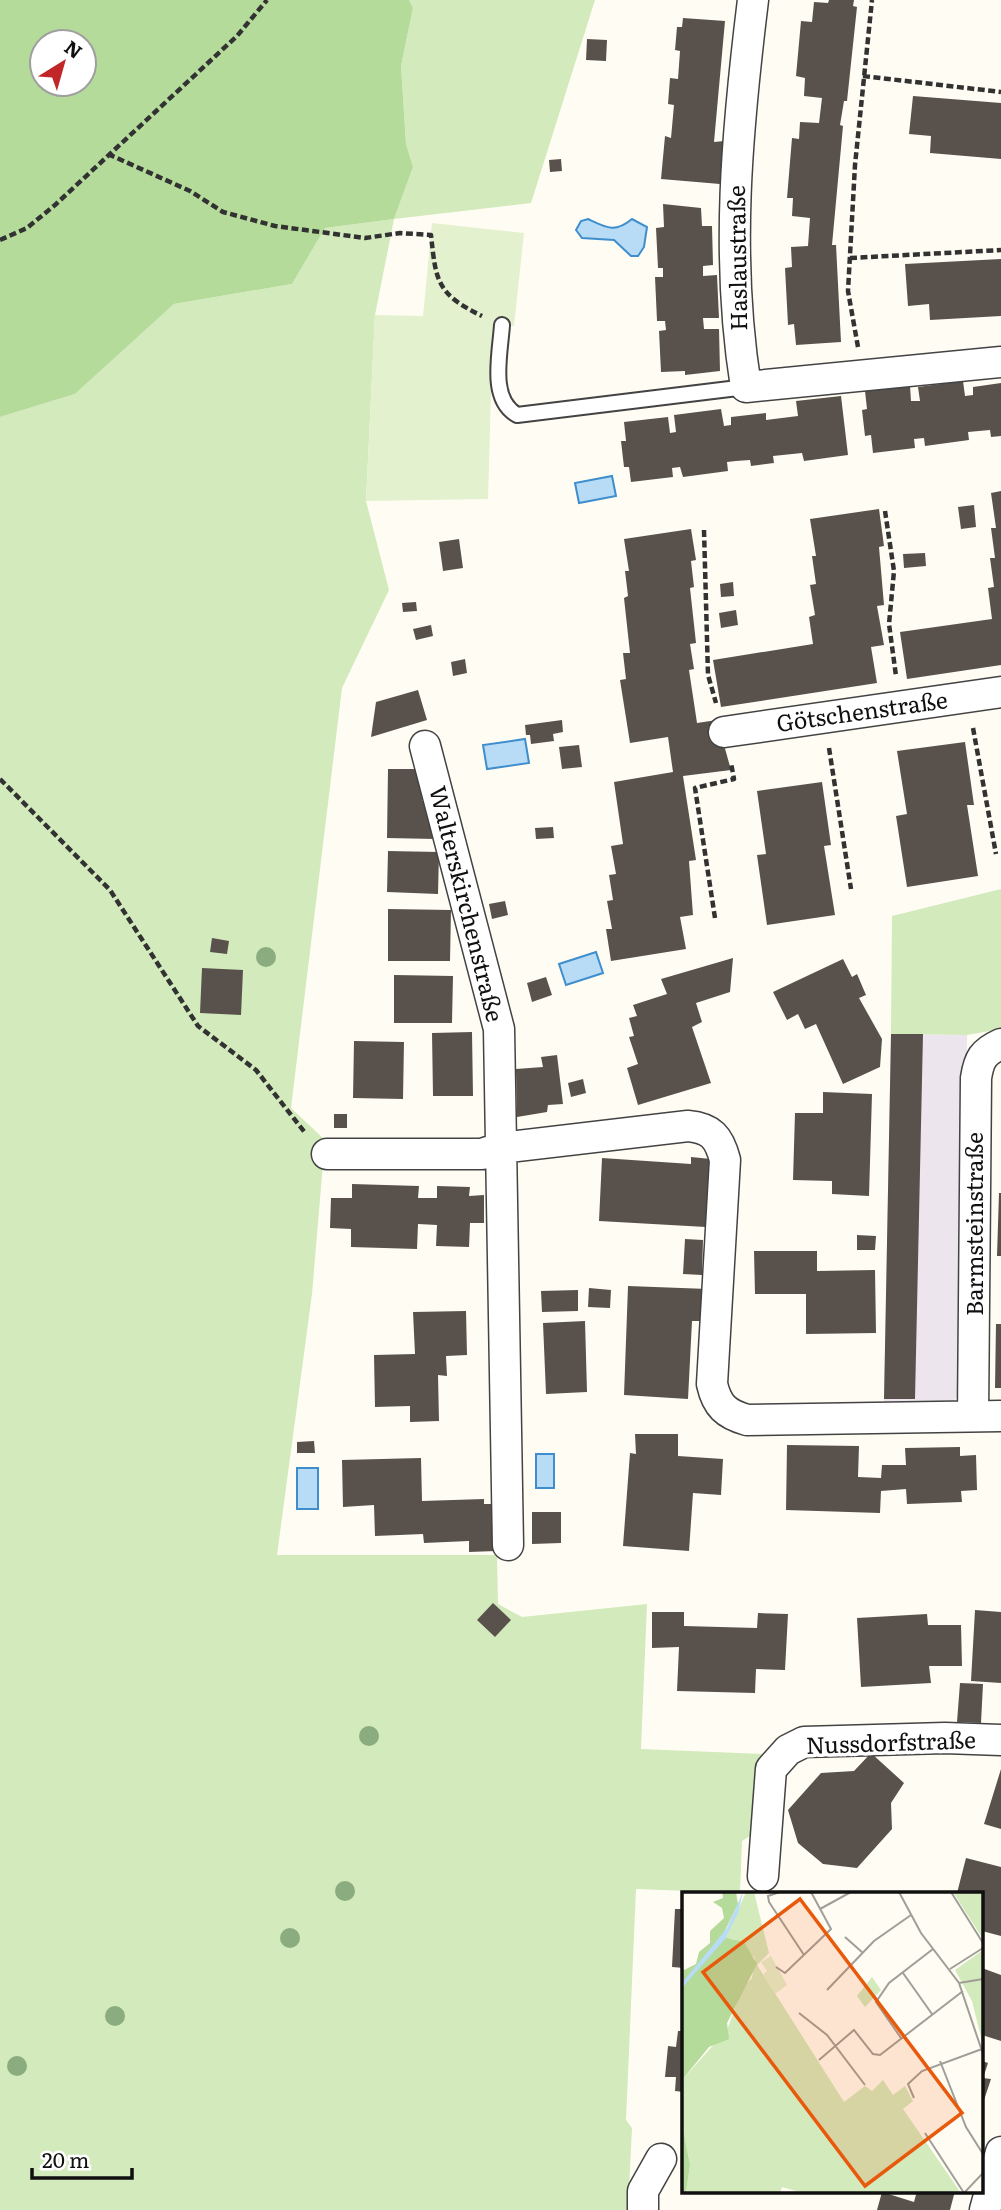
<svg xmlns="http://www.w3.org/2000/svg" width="1001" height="2210" font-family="Literata,serif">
<rect width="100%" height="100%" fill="#fffdf3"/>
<path fill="#ede5ee" d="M891,1034L967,1035L963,1391L951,1403L884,1404Z"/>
<path fill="#d2eabc" d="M409,0H595L531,203L394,219L375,315L366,501L389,590L342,688L291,1108L325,1140L312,1294L277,1555H497L498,1604L522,1617L647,1604L641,1749L763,1754L753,1834L742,1841L740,1893L636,1889L626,2120L632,2128L628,2210H0V417L75,394L174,304L292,284L325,228L394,219L413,167L406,144L401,66L413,8Z
M1001,889V1029L967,1035L891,1034L892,916Z"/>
<path fill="#b5db9b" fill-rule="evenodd" d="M0,0H409L413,8L401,66L406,144L413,167L394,219L325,228L292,284L174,304L75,394L0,417ZM42,42H84V84H42Z"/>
<path fill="#e3f1ce" d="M432,223L524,233L514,326L493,325L488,499L366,501L375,315L423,316Z"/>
<path fill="#b8dcf6" stroke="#3e8ecd" stroke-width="2" d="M588,219C607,228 615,233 632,219L647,227L644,247L638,256H631L614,240L582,238L576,230L581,221Z
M612,476L616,496L579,503L575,483Z
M525,739L529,763L487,769L483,745Z
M596,952L603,973L566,985L559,964Z
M536,1454H554V1488H536Z
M297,1468H318V1509H297Z"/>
<path fill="#59524c" d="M829,0H854L853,6L857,7L847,101H844L840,125L843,126L832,245H836L841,342L796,345L794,324L788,325L785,268L792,267L791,247L808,246L810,218L792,216L793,198H787L792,138L799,139L800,122L819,123L822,98L804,96L805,78L796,76L801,21L812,22L814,2L828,3Z
M683,18L725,21L714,142L724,141L720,184L661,179L665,136L671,138L674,105L668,104L670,78L678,79L680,51L675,50L677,27H682Z
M587,39L607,40L606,61L586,60Z
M913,96L1001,103V159L930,153L931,136L909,134Z
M561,159L562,171L550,172L549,160Z
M663,204L701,208L702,226H712L713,265L703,266V276L717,275L719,318H703L704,329H719L720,371L685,375V371L661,372L659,331L666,330L665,321H657L655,277H663V268H658L656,228L664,227Z
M1001,259V316L930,320L929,304L908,306L905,264Z
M963,381L965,396L973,395V387L1001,383V436L991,437L990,430L968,432L969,440L925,446L924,438L914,439L915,448L873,453L871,435L865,436L862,410L867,409L865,391L910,386L911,401H920L918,387Z
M841,396L848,455L804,461L802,453L773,456L774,463L751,466L750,460L736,461L727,462L728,471L683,477L680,467L672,468L673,477L631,482L629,467H624L621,441H626L624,422L668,417L670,433L676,432L674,415L721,409L724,426L731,425V417L766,413V420L798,416L796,401Z
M1001,491V665L907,679L900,632L992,619L988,588L994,587L990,558H995L991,528H996L991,493Z
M974,505L976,527L961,529L958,507Z
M879,509L884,546L879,547L884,605L877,606L884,645L871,647L877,683L721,707L713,660L813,644L809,617L815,615L810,585L816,584L812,556H816L810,519Z
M691,529L696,560L691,561L694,587L690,588L696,643L690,644L694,669L689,670L697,723L717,720L731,770L683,776L696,860L689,861L693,915L680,917L686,949L611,961L606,929H612L607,901L613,900L609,875L616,874L611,846L623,844L614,782L673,772L668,737L630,743L620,680L626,679L623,653H630L624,598L628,596L625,571H629L624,539Z
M459,539L463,568L443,571L439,542Z
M925,553L926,566L904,568L903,554Z
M733,582L734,596L721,597L720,584Z
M416,602L417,611L403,612L402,603Z
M736,610L738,625L721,628L719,613Z
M431,625L433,636L416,640L413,629Z
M465,659L467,673L453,676L451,662Z
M418,690L427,720L371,737L376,702Z
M562,720L563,732L553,734L554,741L531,744L530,735H526L525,725Z
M965,742L974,805H967L978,876L907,887L896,816L907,814L897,751Z
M579,745L582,767L562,769L559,747Z
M388,769H423L422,801L435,802V839L387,838Z
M822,782L831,845L824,846L835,915L767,925L757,855L766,854L757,791Z
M553,827L554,838L536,839L535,828Z
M388,851L439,852L438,894L387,892Z
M505,901L508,915L492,919L489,904Z
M388,909L451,910L450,961H388Z
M212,938L229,941L227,954L210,952Z
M733,958L730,992L696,1003L702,1022L692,1027L711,1083L638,1105L627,1068L638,1064L629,1037L634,1036L629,1018L637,1016L633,1005L667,994L661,979Z
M843,959L852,977L857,974L866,995L859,998L882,1039L880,1067L843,1084L816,1024L805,1029L798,1014L787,1020L773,992Z
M202,968L243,970L241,1015L200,1013Z
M394,975L453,976L452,1023H394Z
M546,977L552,995L532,1002L527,983Z
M472,1032L473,1096H433L432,1033Z
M891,1034H923L915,1399H884Z
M354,1041L404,1042L403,1099L353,1098Z
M557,1055L563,1104L548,1105L547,1112L517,1117L516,1069L543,1067L541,1057Z
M583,1079L586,1093L571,1097L568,1083Z
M823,1092L872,1094L869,1196L832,1194V1181L793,1180L795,1113H823Z
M334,1114H347V1128H334Z
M691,1157L711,1159L706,1227L599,1221L602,1158L691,1164Z
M352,1184L419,1186L418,1198H437V1186L470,1187L469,1196L484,1195V1223H470L469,1247L436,1246L437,1225L418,1224L417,1249L351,1247V1229L330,1228L331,1198H352Z
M999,1193H1001V1256H997Z
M857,1235L876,1236L875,1250H857Z
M685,1239L703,1240L702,1275L683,1274Z
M754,1251H817V1271L875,1270L876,1333L806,1334V1294H755Z
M628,1286L708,1289L707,1321H692L688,1399L624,1395Z
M589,1288L611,1290L610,1308L588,1307Z
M578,1290V1311L542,1312L541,1291Z
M466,1311L467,1355L446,1356L447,1376L438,1375L439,1421L410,1422V1406L375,1407L374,1355L415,1354L413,1312Z
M585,1321L587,1392L546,1394L543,1323Z
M996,1324H1001V1388H995Z
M635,1434H678V1456L723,1459L721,1495L693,1493L689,1551L623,1546L630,1453L636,1454Z
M314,1441L315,1453H297V1442Z
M787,1445L859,1446L858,1477L881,1478L882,1465H906L905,1448L960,1447V1456L976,1455L977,1490L961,1491L962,1502L907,1504L906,1489L881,1491L880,1513L786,1510Z
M421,1458L422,1501L484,1499V1504H494L496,1551L469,1552V1541L424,1543L423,1534L375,1536L374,1505L343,1507L342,1460Z
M532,1512H561V1543L532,1544Z
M493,1603L511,1620L495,1637L477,1620Z
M975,1610L1001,1612V1683L971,1681Z
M652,1612H684V1626L757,1628L758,1613L788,1614L785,1670L756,1669L755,1693L677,1691L679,1647L652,1648Z
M927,1614L928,1625H961L962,1666H929L931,1683L861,1687L857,1618Z
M960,1683L983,1684L981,1723L957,1722Z
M871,1753L904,1783L891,1803L892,1829L857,1868L823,1864L798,1843L788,1810L821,1773L854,1771Z
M1001,1769V1829L984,1824Z
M966,1858L1001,1867V1936L982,1931V1893H957Z
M675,1909H684V1968L672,1967Z
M982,1968L1001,1975V2041L982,2035Z
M678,2031H684V2092L675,2091L676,2077H665L668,2046L676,2047Z
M982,2061L988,2063L983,2078L991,2079L982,2106Z
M917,2191H955L950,2210H877L882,2192L914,2202Z"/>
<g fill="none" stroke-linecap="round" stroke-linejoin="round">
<defs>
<path id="lane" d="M502,325C500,355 489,399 517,415L746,387"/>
<path id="street" d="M753,0C737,130 725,257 746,387L1001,362
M724,732L1001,692
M425,746L499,1029L508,1545
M327,1154H482L500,1148L688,1126C711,1128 719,1137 725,1160L712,1384C717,1406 726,1414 747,1420L1001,1416
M973,1416L976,1078C979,1059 983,1052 1001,1044
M763,1876L771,1769L788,1750L804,1742L945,1738L1001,1740
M643,2210V2191L661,2159
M985,2210L1001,2152"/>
</defs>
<use href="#lane" stroke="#434343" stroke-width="18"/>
<use href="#street" stroke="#434343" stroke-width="33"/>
<path stroke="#323232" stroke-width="4.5" stroke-dasharray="7 3.5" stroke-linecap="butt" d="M863,76L1001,92
M108,154L190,191L223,212L275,226L365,238L400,233L431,235C436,282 437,294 482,316
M0,240L27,228L55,205L237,36L267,0
M850,258L1001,250
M858,347L848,291L855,165L872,0
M885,511L894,571L889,624L896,676
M704,530L708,675L716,703
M973,728L996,854
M829,748L851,889
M0,779L110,890L198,1026L256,1070L306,1134
M715,918L695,788L734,779L731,763"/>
<use href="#lane" stroke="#fff" stroke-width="14"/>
<use href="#street" stroke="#fff" stroke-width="30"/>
</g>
<g fill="#8aac7e">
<circle cx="266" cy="957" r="10"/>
<circle cx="369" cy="1736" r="10"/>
<circle cx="345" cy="1891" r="10"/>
<circle cx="290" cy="1938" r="10"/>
<circle cx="115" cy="2016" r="10"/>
<circle cx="17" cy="2066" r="10"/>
</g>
<g text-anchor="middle" stroke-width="7" stroke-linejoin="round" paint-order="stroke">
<g font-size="23" fill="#101010" stroke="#fff">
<text transform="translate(738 258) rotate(-91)" y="8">Haslaustraße</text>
<text transform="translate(862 712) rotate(-8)" y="8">Götschenstraße</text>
<text transform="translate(466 904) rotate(76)" y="8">Walterskirchenstraße</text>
<text transform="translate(975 1224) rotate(-90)" y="8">Barmsteinstraße</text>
<text transform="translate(891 1743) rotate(-2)" y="8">Nussdorfstraße</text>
</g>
</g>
<g transform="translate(682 1892)">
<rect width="301" height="301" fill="#fffdf3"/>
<path d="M64,0H72L87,61L75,73L162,210L183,194L190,199L201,188L211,203L223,194L231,209L221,217L279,301H121L100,295L98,301H4L8,273L0,231V188L45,138L60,97L70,86L73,66L51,47H43ZM271,0H301V47ZM301,58V153L290,109L273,78ZM190,85L199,98L183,115L175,104Z" fill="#d2eabc"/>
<path d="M40,0H54L56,12L40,45L62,50L75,72L45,131L47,147L27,155L0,188V79L14,72L17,60L28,51V39L42,26L40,16L31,10L41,6ZM0,231L8,273L4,301H0Z" fill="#b5db9b"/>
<path d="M89,64L105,93L93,102L81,83L85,79L79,70Z" fill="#e3f1ce"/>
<path d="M61,0L56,21L43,47L0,96V91L45,36Z" fill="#b8dcf6"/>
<path fill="none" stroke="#9f9e98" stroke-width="2" d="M98,0L86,4L87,10L122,63M217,0L239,41L277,91L301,162M269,0L301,51M138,17L169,0M163,45L181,61M94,75L103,81L149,37L129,0M268,77L301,56M221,81L250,122M277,91L301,87M145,98L192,49L229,23M117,121L145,143L183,193M219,146L194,110L207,91L251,57M137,168L172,138L191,162L198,163L281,99M258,169L284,235L301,262M232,206L226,192L240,179L300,157M243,241L282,301L301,281"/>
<path fill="#e8590c" fill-opacity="0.15" stroke="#e8590c" stroke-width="3.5" d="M118,7L280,221L183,294L21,80Z"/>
<rect width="301" height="301" fill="none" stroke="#101010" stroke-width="3.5"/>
</g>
<g transform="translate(63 63) rotate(37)"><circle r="33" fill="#ffffff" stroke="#9f9f9f" stroke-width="2"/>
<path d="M0-5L12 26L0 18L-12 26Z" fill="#c12728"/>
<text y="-10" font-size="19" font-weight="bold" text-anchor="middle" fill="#101010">N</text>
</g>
<path d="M32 2168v10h100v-10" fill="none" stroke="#101010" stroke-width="3.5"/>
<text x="42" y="2168" font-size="21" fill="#101010" stroke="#ffffff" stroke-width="5" paint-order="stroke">20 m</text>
</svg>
